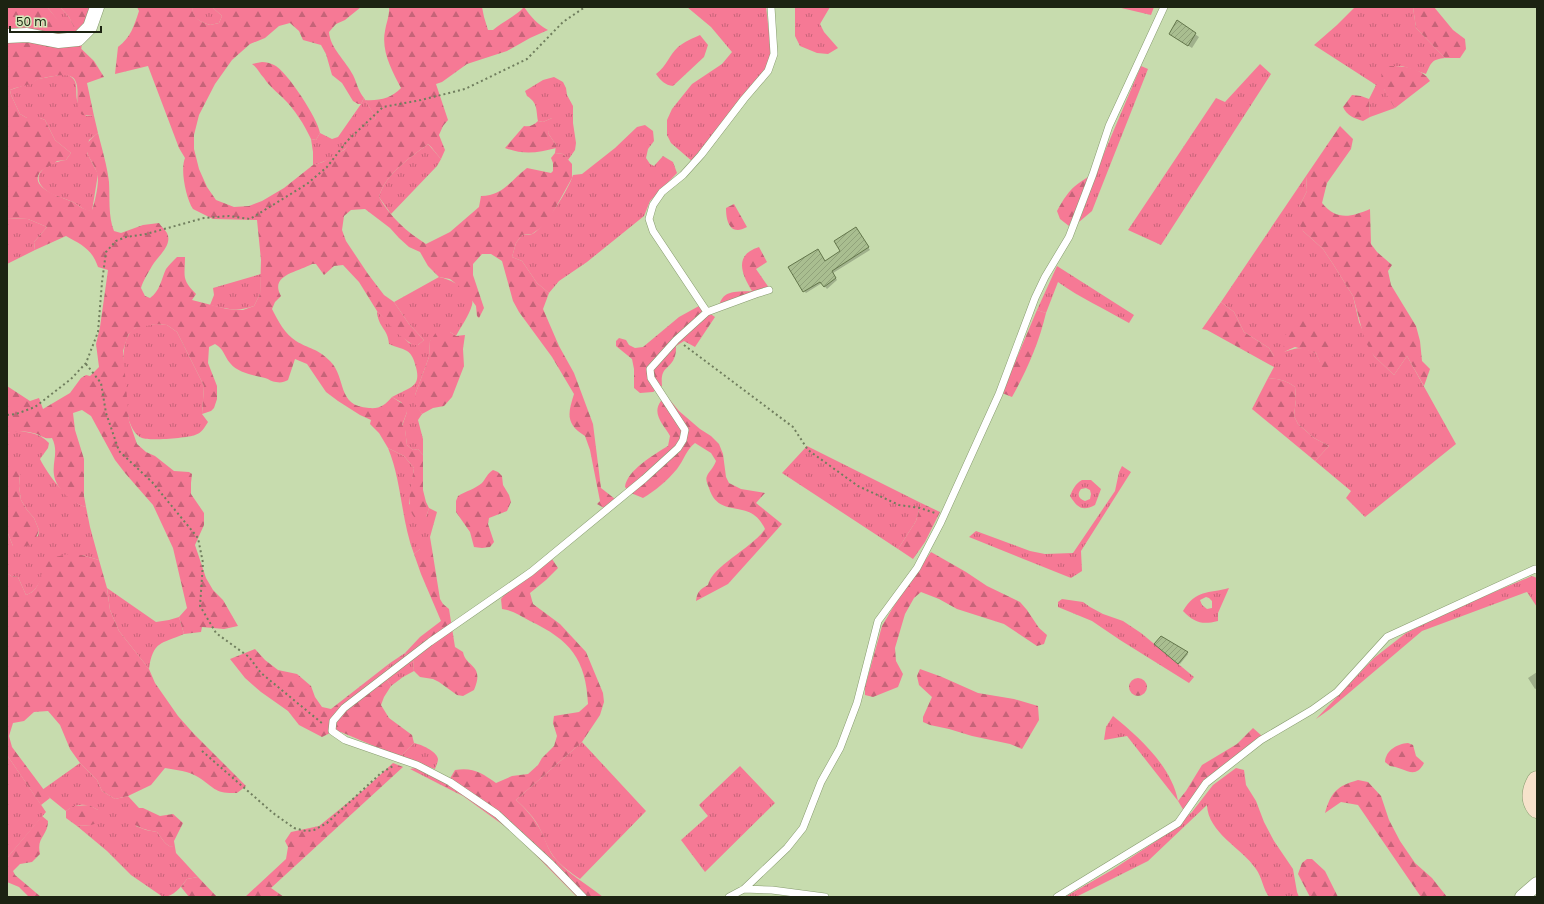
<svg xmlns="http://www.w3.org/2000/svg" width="1544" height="904" font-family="Poppins,sans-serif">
<defs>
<pattern id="grass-tufts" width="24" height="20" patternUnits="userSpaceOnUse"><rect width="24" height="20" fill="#f67995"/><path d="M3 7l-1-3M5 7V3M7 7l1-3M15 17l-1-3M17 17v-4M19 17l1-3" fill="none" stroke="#c66378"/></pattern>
<pattern id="forest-firs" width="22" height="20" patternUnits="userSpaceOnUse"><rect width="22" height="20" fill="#f67995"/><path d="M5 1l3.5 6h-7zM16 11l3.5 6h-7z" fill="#c66378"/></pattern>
<pattern id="building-hatch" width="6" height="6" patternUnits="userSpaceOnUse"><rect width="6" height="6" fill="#a9be90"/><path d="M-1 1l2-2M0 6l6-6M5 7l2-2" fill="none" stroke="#91a37b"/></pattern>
</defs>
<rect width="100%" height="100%" fill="#c7dcae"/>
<path fill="url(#grass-tufts)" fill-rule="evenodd" d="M47,7H60L69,17L76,30L85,25L81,50C68,37 59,21 47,7Z
M192,7H212L222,16L219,23L210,25C200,22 192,18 192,7Z
M687,7H766L771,49L768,66L693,162L671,143L667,135V120L672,109L692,84L722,64L732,52L711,27Z
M795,7H830L820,24L824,32L838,48L828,54L817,53L800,46L795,36Z
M1117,7H1154L1151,15Z
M1355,7H1413L1416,28L1445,58C1432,59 1431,63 1426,74L1402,66H1390L1384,89L1395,108L1370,117L1369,99L1376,85L1314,45L1337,25Z
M700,35L708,45L704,57L673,86C665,85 661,81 656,74C667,66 669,55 678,47C684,42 693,38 700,35Z
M1260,64L1271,74L1161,245L1128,230L1216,98L1225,102Z
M1141,66L1148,69L1092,211L1079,222L1102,158Z
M65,74C80,79 75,88 77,100C78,105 83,112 86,116H94L98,133L89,140L87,153L98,174L92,211C84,211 80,206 73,202C65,198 55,197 47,191C26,175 49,162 66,160L71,153L55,140L45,120L40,118H27L20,114L11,95L10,90L31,83L38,79Z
M554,77L563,82L566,88L567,95L573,106V123L576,143L575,150L568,160L563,154L555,153L556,145L548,133L552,118L543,122L538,121C536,110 538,103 527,96L525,91L543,80Z
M364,98L376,118C359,138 339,159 313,165V152L311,139L316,140L320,133L332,139L338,137L361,104Z
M645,125L653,131L654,141L648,149L646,158L650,164L654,166L663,156L673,162L677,173L650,201L644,216L587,262L559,281L549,293L537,283L522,261L512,257L516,243L522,235C526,235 531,235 534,233C546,225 569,189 573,175L582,174L615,148L637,127Z
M428,144L441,159L437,166L391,214L379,197C385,174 410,158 428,144Z
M1306,176L1307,191L1299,207L1303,231L1323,249L1333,264L1353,296L1359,322L1374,356L1394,375L1407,356L1456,444L1365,517L1346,498L1351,491L1315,461L1329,446L1314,438L1298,424L1294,416L1296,399L1295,387C1286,380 1279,379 1268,378L1274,367V356L1269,348L1244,332L1234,312L1221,302ZM1323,330L1320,362L1316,353C1299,347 1300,347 1284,352Z
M7,218L28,219L47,227L34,242L35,250L7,264Z
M1057,266L1134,315L1129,323C1105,309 1080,298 1058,282L1046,313L1037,310Z
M261,274L260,294L254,306C238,312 226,309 210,305L214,295L213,288Z
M439,277C450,279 476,291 472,305C469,316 461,326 456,336L450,332L430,341L429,357L415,395L416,404L422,414L418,420L423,439V455L418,449L413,450L407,445L405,430L402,426L407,412L401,402L392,397C409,387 423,388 415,364C414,360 412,354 407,351C402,348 395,347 389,344C388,328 378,328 377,311L409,343L418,345L424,340L409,324L394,302Z
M156,324L167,325L177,332L204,386L202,414L208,422C204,428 202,433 195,435C188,438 149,441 142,438C135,435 132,428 129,421C127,401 114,340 135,328C140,325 150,325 156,324Z
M15,430C28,433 39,432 49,443L48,448L40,459C48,475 69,503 86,507L90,527L99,560L82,555L45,568C41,579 38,591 26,595L18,577L11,576L7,573V531L13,546L38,536L39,530L34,518L27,510L21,500L19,486L20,474L7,452V433Z
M807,446L921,503L916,521L898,549L782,473Z
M388,448L404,456L414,468L409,504L426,517L429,508L437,512L430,537L432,549H420L414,554C401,520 402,482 388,448Z
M1122,466L1131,472L1081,551L1082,571L1071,578L969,537L976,531L1030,551L1045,554L1073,553L1115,491L1119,472Z
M1082,480H1091L1101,489L1095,505C1082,512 1077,507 1070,496C1073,489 1075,484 1082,480ZM1086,488L1090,490L1091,494L1090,499L1085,501C1078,499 1077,494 1081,489Z
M1532,576L1537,578V607L1527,592L1422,631L1330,709L1316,719L1374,658L1406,633L1461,606Z
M107,588L156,622L169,620L179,617L184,634C161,644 153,641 149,669L119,631L110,610Z
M1229,588L1218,613V621C1202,625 1195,623 1183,611C1196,589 1208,594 1229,588ZM1206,597L1209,598L1212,601V608L1207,609L1202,605L1200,600Z
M1062,599L1083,602L1090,607L1103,614L1123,621L1141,633L1194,677L1189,683L1120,640L1092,621L1058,607V602Z
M405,653L413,659L414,671L403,677L391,686L384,674L390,663Z
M1113,716C1139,737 1172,767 1178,801L1127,736L1104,740L1106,727Z
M582,742L646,811L580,879C570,872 561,866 554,857C547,848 545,839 540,829C535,818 525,808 516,800Z
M414,743C420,744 437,751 438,759C438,762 436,766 435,769L400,757Z
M7,755L46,812L7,858Z
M80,763L97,780L102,791L115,799L128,796L139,808H135L136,826L146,830L157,832C162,838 166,848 175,847L176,853L198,877L187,879C181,887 173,897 163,897L131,875L107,851L77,826L91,825L98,810C86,803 77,803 66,811L50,798L42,790Z
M740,766L775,803L705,872L681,840L708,816L699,805Z
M415,768L425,772L448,783L445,787L410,769Z
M1236,768L1244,770L1246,785L1256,801L1264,822L1274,841L1293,869L1297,892L1299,897H1269C1263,889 1262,877 1256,869C1242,848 1208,833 1207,805L1148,861L1076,897H1065L1112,870L1170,832L1192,812L1213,785Z"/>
<path fill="url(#forest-firs)" d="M7,7H47L64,27L72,40L94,61L104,77L87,83L94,116L82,115C73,105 81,91 75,80C71,71 47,77 39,79C36,80 34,82 31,84C24,86 17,87 10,90L11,95L20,114L27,118H40L45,120L55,140L71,153L66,160L57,161C52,167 41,167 38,176C34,190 64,198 73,202C80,206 84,211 92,210C95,202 100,180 97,173C91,155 76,149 98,133C102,149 107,165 109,182C110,198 108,216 114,231L121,233L143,225L159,223C161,226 165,230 167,233C173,245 158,256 152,266C148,273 143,281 141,288L145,296L150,298C160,291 161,280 166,269C169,265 173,261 177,257H185C185,276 181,279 196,294L192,300L227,309L243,310L254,306L260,294L261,260L257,220L213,219L193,209C186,198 180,170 185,158L179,148L148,66L115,74L118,47C131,37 134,26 139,11L137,7H192C193,18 200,22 210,25L219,23L222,16L212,7H361L345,20L336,24L329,32C330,48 346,61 353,75C357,83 358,91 364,98L361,104H358L353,101L342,83L332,75L326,54L321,45L303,40L299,31L290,23L279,26L265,38L250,44L232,60L215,84L199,115L194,135V149L199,169L207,187L216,200L234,207L249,206L262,201L284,188L313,165L323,162L344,150L376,118L365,100C379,101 392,98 401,88C392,71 381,51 385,31C386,23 390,15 389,7H482L484,17L488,30H493C503,21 515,17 524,7C531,17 537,24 548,30L530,38L507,51L467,64L442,82L436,84L448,120L443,126L439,135L445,150L441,159C436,154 433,148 428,144C410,158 385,174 379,197C390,217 407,232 426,244L450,232L479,207L481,196C503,196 511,180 527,168L551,173L553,171V163L551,158L555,153L563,154L572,164V178L552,214L543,226L532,234L522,235L516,243L512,257L522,261L537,283L549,293L543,309L559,346L574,373L593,424L601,488L615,499L604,508L597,504L600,501L590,450L585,436C565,424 568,413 574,394L552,357L519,312L513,301L502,261L491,254H482L473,264V275L484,308L479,318L477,316L476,306L465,291L450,279L439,277L428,266L420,252L409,247L399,238L390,228L365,209L351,210L344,216L342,230L346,241L368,274L384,295L394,302L409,324L424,340L418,345H413L399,335L377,311L359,282L343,265L334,266L324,275L316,264H312C298,272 269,275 281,296L275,302L272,309C278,321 285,334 296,341C309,349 317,348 330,361C347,378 336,406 369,408C380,409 385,405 392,397L406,406L407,412L402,425L405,429L407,445L413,450L418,449L423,455V490L426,502L429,508L426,517L421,521C402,516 412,483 414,468L404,456L388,448L379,433L370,424L371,420L360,415L338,401L326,392L307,364L295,359L288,380C284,382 281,383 276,382C272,382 269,379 265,378C253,375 238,373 230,363C224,356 224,349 215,344L209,347L208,363L217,386V399L214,408L211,411L202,414L204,386L177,332L167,325L156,324L135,328L128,335L123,351L129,421L137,444L146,452L155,456L174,471L189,472L192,474L191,483V494L204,513V525L195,545L206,578L213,590L223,600L238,626L224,629L202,627L201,632L184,634L179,617L187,608L173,548L153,505L125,473L115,460L91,416L82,410L73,413L75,430L84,459V496L86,507C73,504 56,489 54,475C52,462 59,452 52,438C44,439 44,437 37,434C28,431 16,430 7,433V386L30,401L39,398L43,409L70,393L81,378L86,375L90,376L99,367L96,344L100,327L108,270L98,267C92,249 82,245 66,236L35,250L34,242L47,227L28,219L7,218Z
M60,7H93L85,25L76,31L69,17Z
M1413,7H1434L1453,30L1465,39L1466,49L1460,58H1445L1416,28Z
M262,62C266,62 270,63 274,65C287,71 318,119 320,133L316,140L311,139C304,124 295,110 283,98C277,92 269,86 264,78C259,73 258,68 252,64Z
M1390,66C1404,66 1422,68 1430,81L1395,108C1388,97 1379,85 1382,72Z
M1352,95L1361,96L1369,99L1370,117L1363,121C1354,118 1347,116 1343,107Z
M552,118L554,119L548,133L556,145V148C538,153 523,155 505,148L524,126C530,127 534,125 538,121L543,122Z
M1340,126L1353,139L1351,149L1327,183L1322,203C1337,221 1351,217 1370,209L1371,244L1377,252L1392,265L1388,271L1391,285L1416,326L1420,341L1422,361L1430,369L1424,386L1407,356L1394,375L1374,356L1365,341L1353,296L1333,264L1323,249L1303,231L1298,220L1299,207L1307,191L1306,176Z
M1090,176L1069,226L1060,219L1057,211C1067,193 1072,186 1090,176Z
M734,204L747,227C731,236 726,223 726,208Z
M759,247L767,262L756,269L772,292L718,311C721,289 734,292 752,291C741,273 734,255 759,247Z
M1221,302L1234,312L1244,332L1269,348L1274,356V367L1207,330L1202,329Z
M699,306L715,317L695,347L684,341L676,346C676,349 676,353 675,356C670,371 660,365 662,386L653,392L640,393L634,388V369L632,359L616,346V341L619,338L626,340L629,345L635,348L643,347L679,317Z
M1037,310L1046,313C1039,343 1027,370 1012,397L1002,393Z
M1305,315C1323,322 1337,346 1332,365L1323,370L1316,353L1295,347L1283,352L1285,337L1292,321Z
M447,330L456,336L465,335L463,349L464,366L452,397L444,406L433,408L422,414L415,404V395L429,357L430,341L437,331Z
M1268,378C1279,379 1286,380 1295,387L1296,399L1294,416L1298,424L1314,438L1329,446L1315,461L1252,409Z
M670,400L679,411L700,429L711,436L719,444L723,454L726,477L729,483L741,489L765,493L756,503L782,524L728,584L696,601C697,592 700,589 708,585C712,566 752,548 765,529C750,496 719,521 709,488C708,485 705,480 707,476C709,471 713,469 716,461L711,453L695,443C686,450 684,460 677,469C668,480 655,491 643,498L631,493L625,487C627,470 655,454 668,446L670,436C664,425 651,414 661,401Z
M7,452L19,464L20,474L19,486L21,500L27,510L34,518L39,530C34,546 29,548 13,546L7,531Z
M493,470L498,472L502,476L503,485L509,495L511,502L507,511L489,518L488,524L494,542L490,547L482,548L474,547L470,532L456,512V501L458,496C466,491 475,489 482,483C486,478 487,474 493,470Z
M921,503L940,512L925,542L913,559L898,549L916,521Z
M420,549H432L440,599L443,604L449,609L455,647L463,652C466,668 485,664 474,690L463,696L457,695L439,682L433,679L420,677L414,671L413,659L405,653L420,637L441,621L421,574L414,554Z
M931,552L966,572L987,586L1020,602L1027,610L1039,628L1047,635L1044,644L1037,646L1004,624L957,609L939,599L921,592L914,598L905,614L895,648L896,661L903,674L898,687L873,697L865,695V687L882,626L898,599Z
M69,554L82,555L99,560L107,588L110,610L119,631L149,669L155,683L178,716L194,734L246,786L237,793C215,794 215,788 198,777C188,771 177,770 165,768L151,785L128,796L115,799L102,791L97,780L80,763L70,749L60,725L48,711L34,712L24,721L13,723L9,736L12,747L50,798L41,805L7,755V573L11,576L18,577L26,595C44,589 38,569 50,560C55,556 64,555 69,554Z
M552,559L558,568L546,580L530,593L533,604L560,624L586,652L603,693L604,702L600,715L582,742L516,800C525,808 534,818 540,829C545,838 547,847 553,856C566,873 587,884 603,897H577L514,833L463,796L445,787L455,770C473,767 482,773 496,783L512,776L528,774L538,765L542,758L554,746L557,736L553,723L554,716L579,712L588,704C586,659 570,640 530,621C521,616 512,610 502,609L501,599L507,592Z
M255,649L265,660L278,670L297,674L311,686L315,697L322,707L331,709L390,663L384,674L391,686L384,697L381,705L389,718L412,735L414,743L400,757L341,732L330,733L322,737L299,725L288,711L261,692L245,678L230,659Z
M920,669L942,677L978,693L1014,699L1038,706L1039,720L1022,749L1010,744L972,736L949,729L930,725L923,722V717L932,697L919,685L917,676Z
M1129 687a9 9 0 1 1 18 0a9 9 0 1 1-18 0Z
M1253,728L1262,736L1248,749L1207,782L1184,811L1178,801L1186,791L1202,765L1237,744Z
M1408,743L1413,745L1416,756L1424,763C1415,781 1404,767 1390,766L1385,762C1386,750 1397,744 1408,743Z
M393,763L403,767L271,888L284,897H245L286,859L288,847L285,841L291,832L319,826L366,788Z
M1358,780L1368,782L1381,796L1389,820L1400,841L1415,863L1432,878L1447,897H1421L1358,805L1341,802L1325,813C1331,792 1337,786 1358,780Z
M89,805L98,810L99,817L97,823L91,825L77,826L66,818V811L73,806Z
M135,808H143L160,816L173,814L183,823L174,841L175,847C166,848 162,838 157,832C146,830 138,828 130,821V815Z
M42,816L48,821C48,836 36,837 40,854L32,862L20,864L13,871L15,875L41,897H29L19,887L7,882V858Z
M1307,859H1312L1325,871L1338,897H1310L1298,874L1302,863Z
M198,877L217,897H189L181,887L187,879Z"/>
<path fill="#0003" d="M1178,22L1199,37L1192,48L1170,34Z
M857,230L870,250L833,273L837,280L827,289L822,283L806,293L804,291L819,253L826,262L842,251Z
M1156,644L1187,653L1188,654L1180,664Z
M1537,672V688L1535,689L1528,678Z"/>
<path fill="url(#building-hatch)" stroke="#63764b" d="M1177,20L1196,33L1188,46L1169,34Z
M856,227L869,247L832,271L836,278L824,287L820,282L803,292L788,267L818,249L825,261L840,251L834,241Z
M1161,636L1188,652L1178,664L1154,644Z"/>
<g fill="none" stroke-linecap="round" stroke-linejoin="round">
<defs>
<path id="service" d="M707,312L653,231L649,219L653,205L662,192L683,175L701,155L744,99L768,71L774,54L771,7
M744,889L772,890L825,897
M583,897L550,863L497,814L450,782L417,765L345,740L332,731L333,721L344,708L430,642L531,572L644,479L678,448L683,440L685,430L651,378L650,369L676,340L707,312L756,294L769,290
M729,897L744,889L787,848L803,828L821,782L840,748L857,703L878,621L917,568L940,524L999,394L1035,298L1045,277L1069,237L1093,174L1109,126L1164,7
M1057,897L1178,823L1206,783L1261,740L1312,710L1337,692L1387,637L1535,569L1537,570"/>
<path id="minor" d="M7,36L27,35L58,41L78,39L90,27L97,7
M1522,897L1537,884"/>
<path id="secondary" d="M1537,781C1532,790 1530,799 1537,808"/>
</defs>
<use href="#service" stroke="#879b6f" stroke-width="8"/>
<use href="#minor" stroke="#879b6f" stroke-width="15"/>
<use href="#secondary" stroke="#879b6f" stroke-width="21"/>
<path stroke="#707e5e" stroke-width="2" stroke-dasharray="2 3" stroke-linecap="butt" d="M684,345L793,427L808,450L858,486L899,505L920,508L935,513
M86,364L101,383L106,413L119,451L152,482L198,538L203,563L200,606L216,633L249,657L261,673L323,724
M7,415L16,414L35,407L71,379L86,363L98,332L102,282L106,252L116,241L126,237L146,234L204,218L229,216L250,219L307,184L327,167L347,141L383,107L421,100L465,89L527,59L563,22L585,7
M202,751L273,813L294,828L306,831L314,830L327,823L381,773L393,766"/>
<use href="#service" stroke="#fff" stroke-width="7"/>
<use href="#minor" stroke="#fff" stroke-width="14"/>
<use href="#secondary" stroke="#f6e2cb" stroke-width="20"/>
</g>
<rect width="1544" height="904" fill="none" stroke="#1c2312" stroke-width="16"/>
<path d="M10 26v6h91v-6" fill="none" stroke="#1c2312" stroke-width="2"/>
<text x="16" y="26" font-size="12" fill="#1c2312" stroke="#d4eaba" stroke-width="3" paint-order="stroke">50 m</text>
</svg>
